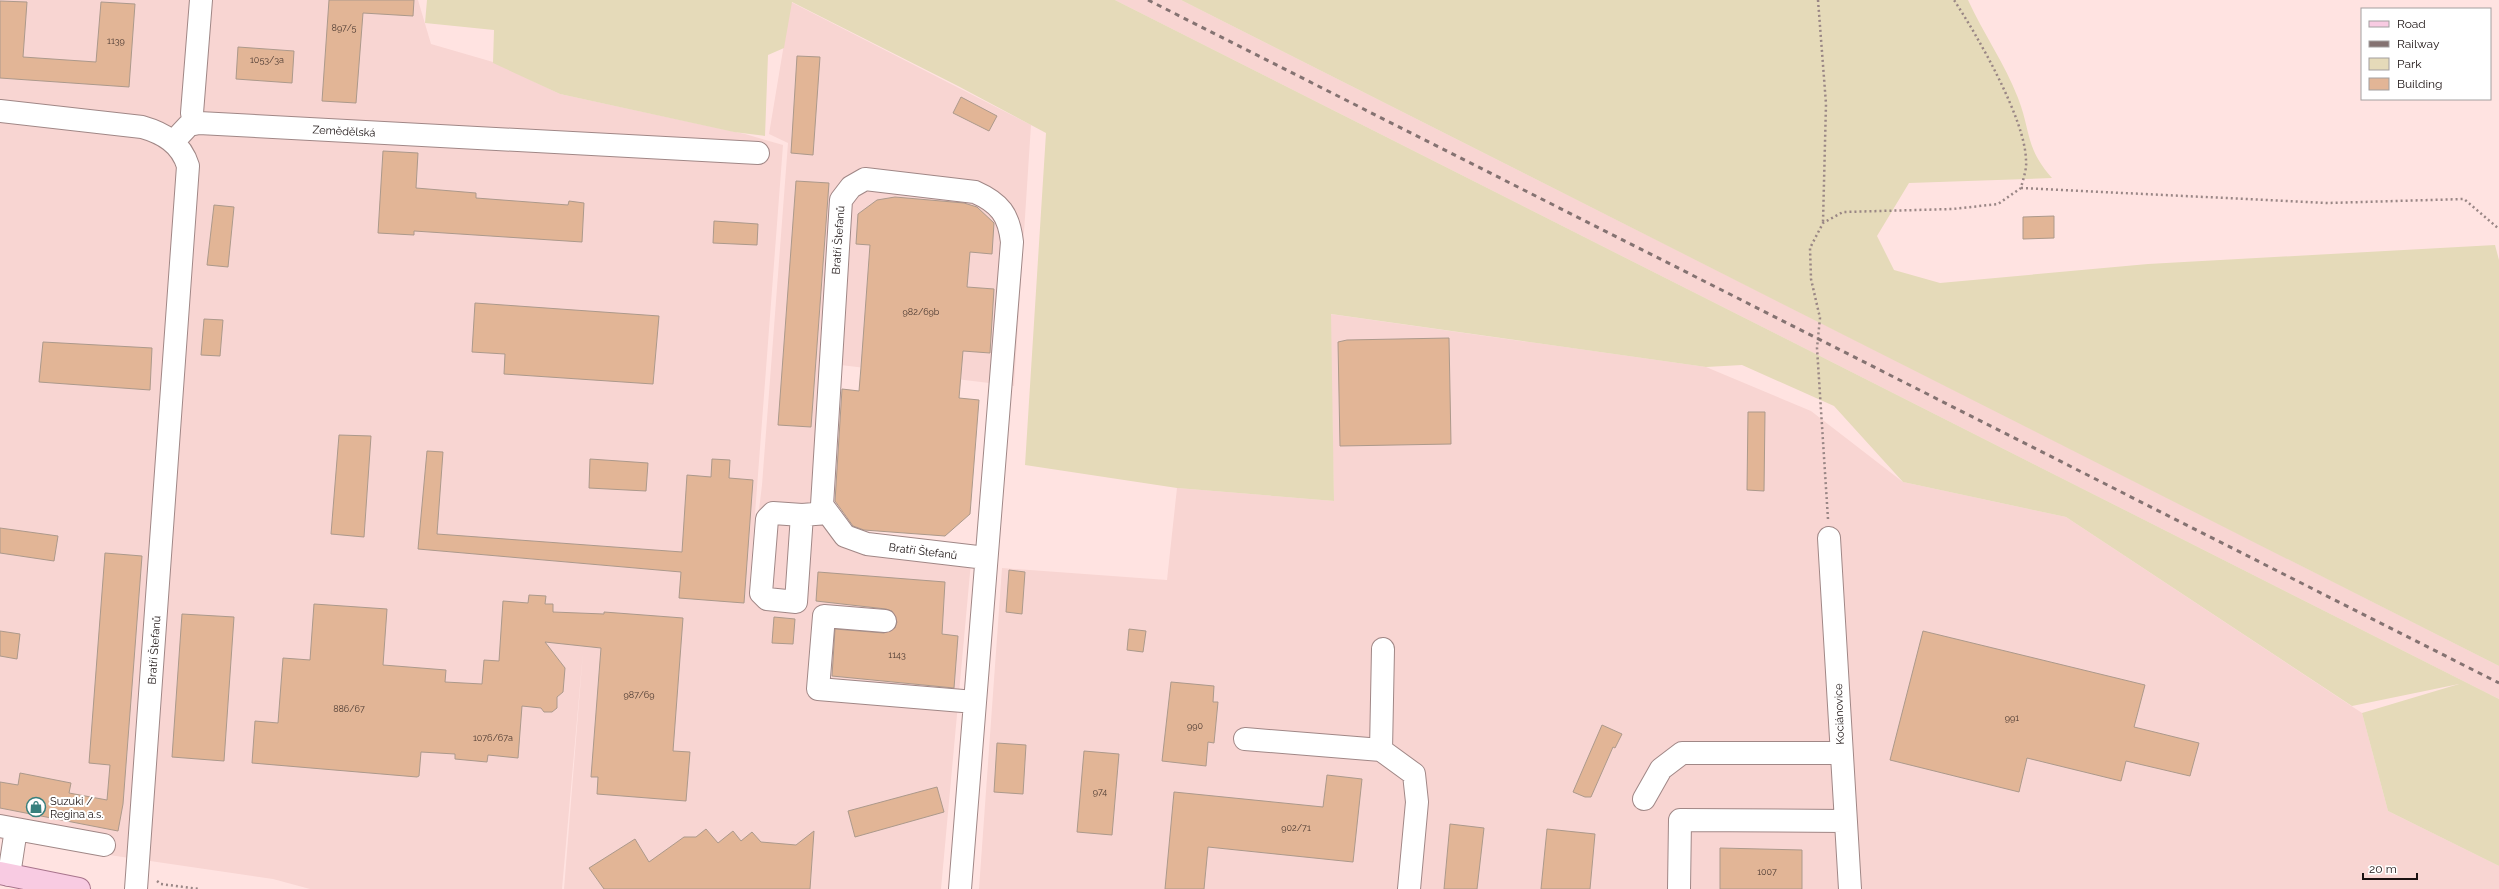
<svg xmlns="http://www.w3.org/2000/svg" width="2499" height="889" font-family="Raleway,sans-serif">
<rect width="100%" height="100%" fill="#ffe3e1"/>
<path fill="#f8d5d2" d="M0,0H418L431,44L493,62L560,94L745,134L783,145L749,593L762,485L788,143L769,134L791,2L1031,125L1014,386L824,363L813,485L829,534L847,548L971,562L941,889H564L583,652L562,889H310L273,879L0,839Z
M1115,0H1181L2223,526L2499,666V699Z
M1330,314L1706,367L1811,411L1903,482L2066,517L2362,713L2388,811L2499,866V889H979L1002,568L1167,580L1177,488L1334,501Z"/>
<path fill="#e5dab9" d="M427,0H1115L2499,699V866L2388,811L2362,713L2459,684L2352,706L2066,517L1903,482L1834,406L1742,365L1706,367L1331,314L1334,501L1177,488L1025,465L1046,133L958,86L792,2L784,48L768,55L765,136L734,132L560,94L493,63L494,30L425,23Z
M1181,0H1968C1983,33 2005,64 2018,98C2031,131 2025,148 2052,178L1909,183L1877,236L1894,270L1940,283L2148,264L2495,245L2499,260V666Z"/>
<path fill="#e2b596" stroke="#ac998b" d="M329,0H414L413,16L363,13L356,103L322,101Z
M0,1L27,2L23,57L96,62L101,2L135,4L129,87L0,78Z
M238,47L294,51L292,83L236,79Z
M797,56L820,57L813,155L791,153Z
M961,97L997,116L989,131L953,113Z
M383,151L418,153L416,188L476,193V198L568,205L569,201L584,203L582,242L414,231V235L378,233Z
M796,181L829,183L811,427L778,425Z
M895,197L964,203L977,207L994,223L992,254L970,252L967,287L994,289L990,353L963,351L959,398L979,400L970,514L945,536L864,530L853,526L835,501L842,389L859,391L861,367L870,245L856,244L858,214L877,200Z
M214,205L234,207L228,267L207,265Z
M2054,216V238L2023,239V217Z
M714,221L758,224L757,245L713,243Z
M475,303L659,316L653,384L504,374L505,354L472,352Z
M204,319L223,320L220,356L201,355Z
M1449,338L1451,444L1340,446L1338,342L1347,340Z
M43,342L152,348L150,390L39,382Z
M1748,412H1765L1764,491L1747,490Z
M339,435L371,436L364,537L331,534Z
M427,451L443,452L437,534L682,552L687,475L711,477L712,459L730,460L729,478L753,480L744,603L679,598L681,572L418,549Z
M590,459L648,463L646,491L589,488Z
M0,528L58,536L54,561L0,553Z
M105,553L142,556L123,804L118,831L0,808V782L18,785L20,773L71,783L69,793L107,800L110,765L89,763Z
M1009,570L1025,572L1022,614L1006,612Z
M818,572L945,582L942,634L958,636L954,688L832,676L835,629L884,633L895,628L897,622L892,611L886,609L816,601Z
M529,595L546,596L545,604H553V612L604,614V612L683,618L673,751L690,752L686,801L597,794L598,777H591L601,648L545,642L565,668L563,692L557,697V708L552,712H544L541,708L522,706L518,758L488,755L487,762L455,759V754L421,752L419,776L417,777L252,763L255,721L278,723L283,658L310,660L314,604L387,609L383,665L446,670L445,682L482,684L484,660L499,661L503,601L528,603Z
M182,614L234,617L224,761L172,757Z
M774,617L795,619L793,644L772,643Z
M1129,629L1146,631L1143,652L1127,650Z
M0,631L20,634L17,659L0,656Z
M1923,631L2145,685L2134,727L2199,743L2190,776L2126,761L2121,781L2027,758L2019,792L1890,760Z
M1171,682L1214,686L1213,702H1218L1214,743L1208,742L1206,766L1162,761Z
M1602,725L1622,734L1615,748L1613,747L1591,797H1585L1573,792Z
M997,743L1026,745L1023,794L994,792Z
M1084,751L1119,754L1112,835L1077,832Z
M1327,775L1362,779L1353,862L1208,847L1204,889H1165L1174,792L1323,807Z
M937,787L944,812L855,837L848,811Z
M1450,824L1484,828L1477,889H1444Z
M706,829L718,843L733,831L741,841L752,832L761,842L796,845L814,831L810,889H604L589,868L635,839L649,862L684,837H696Z
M1547,829L1595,834L1590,889H1541Z
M1720,848L1802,850V889H1720Z"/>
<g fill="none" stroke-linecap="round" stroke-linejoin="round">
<defs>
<path id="minor" d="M0,111L142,127C163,133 181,143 188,166L136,889
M194,123L192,113L201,0
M173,142L189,125L199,123L758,153
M802,515L796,602L767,599L761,593L767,519L773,513L802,515L828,513
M1829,538L1850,889
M885,621L824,616L818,689L975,702
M1383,649L1381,750L1414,774L1417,802L1409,889
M1245,739L1381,750
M1644,799L1661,769L1682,753H1841
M0,826L104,845
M9,875L16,829
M960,889C977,673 995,458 1012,242C1009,215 1000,203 975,192L865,179L851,187L841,200L822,505L845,536L867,544L986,558
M1679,889L1680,820L1845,821"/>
<path id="major" d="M0,873L79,889"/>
</defs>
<use href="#minor" stroke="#a08786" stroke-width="24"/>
<use href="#major" stroke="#a8748c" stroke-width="24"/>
<path stroke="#998685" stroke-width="2.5" stroke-dasharray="2 3" stroke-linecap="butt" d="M1818,0L1826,104L1823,222
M2021,188L2328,203L2464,199L2499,229
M1828,519L1817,348L1820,318L1811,279L1810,248L1823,223L1843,212L1953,209L1998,204L2021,188C2023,179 2027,169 2026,161C2026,120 1977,35 1954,0
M157,881L161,884L199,889"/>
<use href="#minor" stroke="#fff" stroke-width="22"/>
<use href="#major" stroke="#f8cbe2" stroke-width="22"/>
<path stroke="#847271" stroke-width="3" stroke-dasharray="5 5" stroke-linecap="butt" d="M1148,0L2499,683"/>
</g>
<defs>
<symbol id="shop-ring" viewBox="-11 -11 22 22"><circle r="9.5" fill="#fff" stroke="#377f7d" stroke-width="1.5"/><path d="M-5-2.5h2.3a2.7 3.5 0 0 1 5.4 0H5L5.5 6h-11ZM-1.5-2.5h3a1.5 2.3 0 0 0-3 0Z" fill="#377f7d"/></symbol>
</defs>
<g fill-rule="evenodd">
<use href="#shop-ring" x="25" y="796" width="22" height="22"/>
</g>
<g text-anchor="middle" stroke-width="4" stroke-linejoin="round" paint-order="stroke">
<g font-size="9" fill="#4c3a32">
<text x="344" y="31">897/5</text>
<text x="116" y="44">1139</text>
<text x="267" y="63">1053/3a</text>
<text x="921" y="315">982/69b</text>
<text x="897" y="658">1143</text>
<text x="639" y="698">987/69</text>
<text x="349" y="712">886/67</text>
<text x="2012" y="721">991</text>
<text x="1195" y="729">990</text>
<text x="493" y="741">1076/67a</text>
<text x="1100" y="795">974</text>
<text x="1296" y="831">902/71</text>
<text x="1767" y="875">1007</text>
</g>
<g font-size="11" fill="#1a1111" stroke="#fff">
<text transform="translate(344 131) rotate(3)" y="4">Zemědělská</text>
<text transform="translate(838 240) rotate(-86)" y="4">Bratří Štefanů</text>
<text transform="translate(923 551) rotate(7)" y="4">Bratří Štefanů</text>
<text transform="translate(154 650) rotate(-86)" y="4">Bratří Štefanů</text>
<text transform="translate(1839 714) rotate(-92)" y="4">Kociánovice</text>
</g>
<g font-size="11" fill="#1a1111" stroke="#fff" text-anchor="start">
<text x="50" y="805">Suzuki /<tspan x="50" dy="13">Regina a.s.</tspan></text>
</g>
</g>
<rect x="2361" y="8" width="130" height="92" fill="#ffffff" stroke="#a3a0a0"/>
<rect x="2369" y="21" width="20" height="6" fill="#f8cbe2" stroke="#a3a0a0"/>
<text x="2397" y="28" font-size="12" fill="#1a1111">Road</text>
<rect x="2369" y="41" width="20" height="6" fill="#847271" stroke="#a3a0a0"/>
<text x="2397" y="48" font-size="12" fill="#1a1111">Railway</text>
<rect x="2369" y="58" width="20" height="12" fill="#e5dab9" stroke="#a3a0a0"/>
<text x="2397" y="68" font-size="12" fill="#1a1111">Park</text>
<rect x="2369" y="78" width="20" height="12" fill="#e2b596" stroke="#a3a0a0"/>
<text x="2397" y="88" font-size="12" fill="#1a1111">Building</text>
<path d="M2363 873v6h54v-6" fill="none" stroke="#1a1111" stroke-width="2"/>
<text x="2369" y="873" font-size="12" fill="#1a1111" stroke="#ffffff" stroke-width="3" paint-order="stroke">20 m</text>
</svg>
